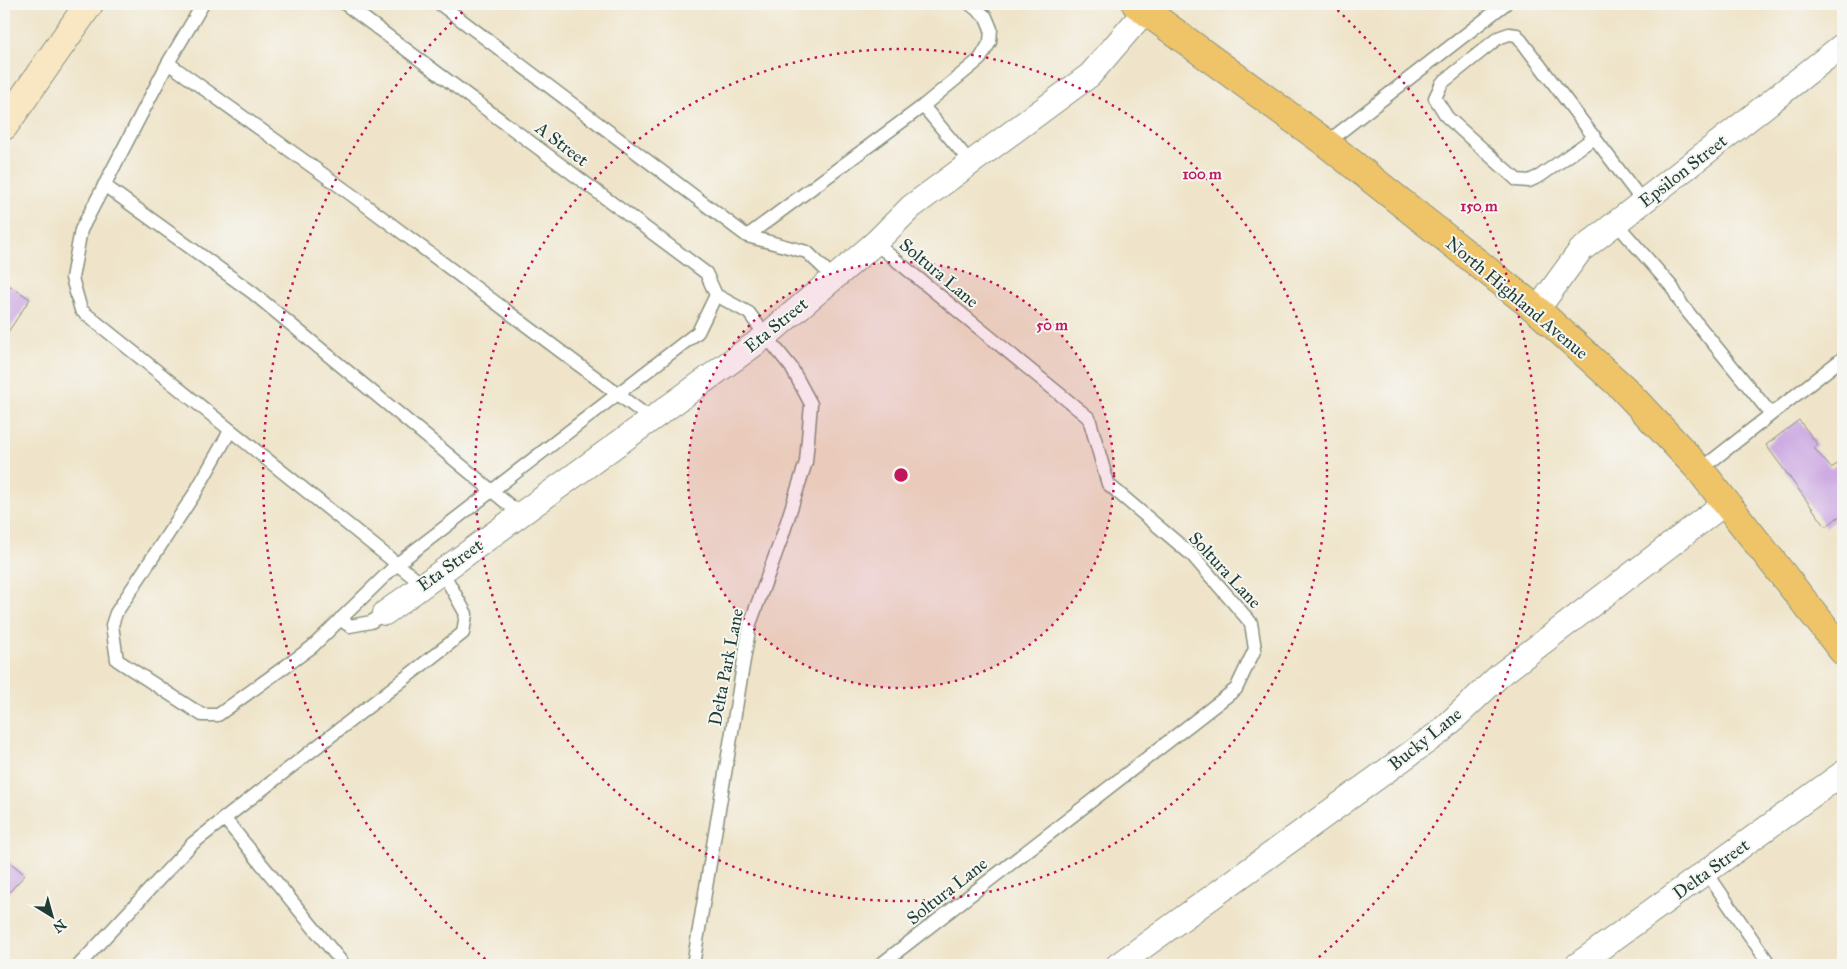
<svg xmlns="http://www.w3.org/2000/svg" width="1847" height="969" font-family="'IM FELL Great Primer',serif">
<rect width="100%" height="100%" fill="#f6f6f2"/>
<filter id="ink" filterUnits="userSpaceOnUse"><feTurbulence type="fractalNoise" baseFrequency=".02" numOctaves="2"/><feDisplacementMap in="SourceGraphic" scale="10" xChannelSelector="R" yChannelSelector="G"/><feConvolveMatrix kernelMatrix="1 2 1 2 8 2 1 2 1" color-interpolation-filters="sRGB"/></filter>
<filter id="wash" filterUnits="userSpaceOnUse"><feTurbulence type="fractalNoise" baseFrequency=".0096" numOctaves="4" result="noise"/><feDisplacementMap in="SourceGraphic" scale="20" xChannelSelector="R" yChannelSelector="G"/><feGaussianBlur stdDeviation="1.12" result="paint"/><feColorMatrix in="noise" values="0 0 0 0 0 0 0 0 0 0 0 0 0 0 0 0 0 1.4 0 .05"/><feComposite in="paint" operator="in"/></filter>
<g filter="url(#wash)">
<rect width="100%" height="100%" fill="#efe4c9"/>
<g id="blocks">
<path fill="#ceace3" d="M4,282L30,299L4,338Z
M1799,420L1818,445L1814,448L1831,468L1839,463L1843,468V513L1826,527L1766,445Z
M4,857L25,875L4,898Z"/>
</g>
</g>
<g filter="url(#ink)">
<use href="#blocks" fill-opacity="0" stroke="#87907e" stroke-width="1"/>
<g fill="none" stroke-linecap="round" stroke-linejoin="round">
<defs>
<path id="lane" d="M203,4L168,63L81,230L72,278L81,310L397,564L698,332L716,295L706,273L345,4
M440,4L747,236
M168,63L352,195L651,419
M923,106L980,59L990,42L991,29L986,17L970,4
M1595,137L1540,176L1529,181L1517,180L1447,117L1435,98L1442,83L1498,38L1509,34L1517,35L1526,47L1643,202
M1326,143L1505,4
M104,185L253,293L520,514
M1616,223L1672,287L1682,305L1771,414
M875,243L1089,418L1108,484L1193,556L1251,623L1255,649L1236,689L880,965
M834,278L807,252L747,236L923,106L971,163
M230,431L195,493L116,613L112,625L117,660L202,715H218L312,647L397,564L423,585
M1700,470L1843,358
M340,619L350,626L371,622L385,613
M224,818L344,965
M1707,873L1770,965
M79,965L192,844L463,633L466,614L442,571
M693,965L750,624L782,537L806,462L811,404L791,367L766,336L749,313L716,295"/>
<path id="street" d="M1537,310L1580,251L1843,45
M385,613L766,336L875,243L911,207L1090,75L1145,11
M1118,965L1440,732L1500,675L1725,503
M1577,965L1843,773"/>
<path id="secondary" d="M4,126L89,4"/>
<path id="primary" d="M1136,4L1326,143L1537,310L1623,388L1700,470L1843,651"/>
</defs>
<use href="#lane" stroke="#87907e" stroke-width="15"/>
<use href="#street" stroke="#87907e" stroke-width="26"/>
<use href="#secondary" stroke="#87907e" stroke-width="30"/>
<use href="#primary" stroke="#87907e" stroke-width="30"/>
<use href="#lane" stroke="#fff" stroke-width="12"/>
<use href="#street" stroke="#fff" stroke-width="24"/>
<use href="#secondary" stroke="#f9e7c3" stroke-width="28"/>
<use href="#primary" stroke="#efc469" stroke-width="28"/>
</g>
</g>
<circle cx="901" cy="475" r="213" fill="#c2185b" fill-opacity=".12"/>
<g fill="none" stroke="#c2185b" stroke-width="2.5" stroke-dasharray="2.5 5">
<circle cx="901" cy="475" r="213"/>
<circle cx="901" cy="475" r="426"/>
<path d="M491 964A638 638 0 0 1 470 5M1332 5A638 638 0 0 1 1311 964"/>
</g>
<g text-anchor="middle" stroke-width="4" stroke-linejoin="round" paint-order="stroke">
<g font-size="18" fill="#1f3d34" stroke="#f6f6f2">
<text transform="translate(562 144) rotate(37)" y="6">A Street</text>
<text transform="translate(1683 171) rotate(-38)" y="6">Epsilon Street</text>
<text transform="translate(939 273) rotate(40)" y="6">Soltura Lane</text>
<text transform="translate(1517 298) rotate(40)" y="6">North Highland Avenue</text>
<text transform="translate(776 325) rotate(-39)" y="6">Eta Street</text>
<text transform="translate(450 565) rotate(-36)" y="6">Eta Street</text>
<text transform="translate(1225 570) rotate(47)" y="6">Soltura Lane</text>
<text transform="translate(726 667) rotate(-79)" y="6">Delta Park Lane</text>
<text transform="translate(1425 739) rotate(-39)" y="6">Bucky Lane</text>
<text transform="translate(1711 869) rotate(-36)" y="6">Delta Street</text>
<text transform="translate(947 891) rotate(-38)" y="6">Soltura Lane</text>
</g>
</g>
<circle cx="901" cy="475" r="8" fill="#c2185b" stroke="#f6f6f2" stroke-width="2.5"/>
<g font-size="15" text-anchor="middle" font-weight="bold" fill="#c2185b" stroke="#f6f6f2" stroke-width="4" stroke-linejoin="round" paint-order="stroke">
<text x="1202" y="179">100 m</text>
<text x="1479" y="211">150 m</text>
<text x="1052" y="330">50 m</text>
</g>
<rect width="1847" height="969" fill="none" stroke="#f6f6f2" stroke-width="20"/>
<g transform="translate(52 916) rotate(143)" stroke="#f6f6f2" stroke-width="4" paint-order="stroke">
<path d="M0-4L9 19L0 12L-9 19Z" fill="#1f3d34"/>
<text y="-8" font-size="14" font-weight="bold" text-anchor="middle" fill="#1f3d34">N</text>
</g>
</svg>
